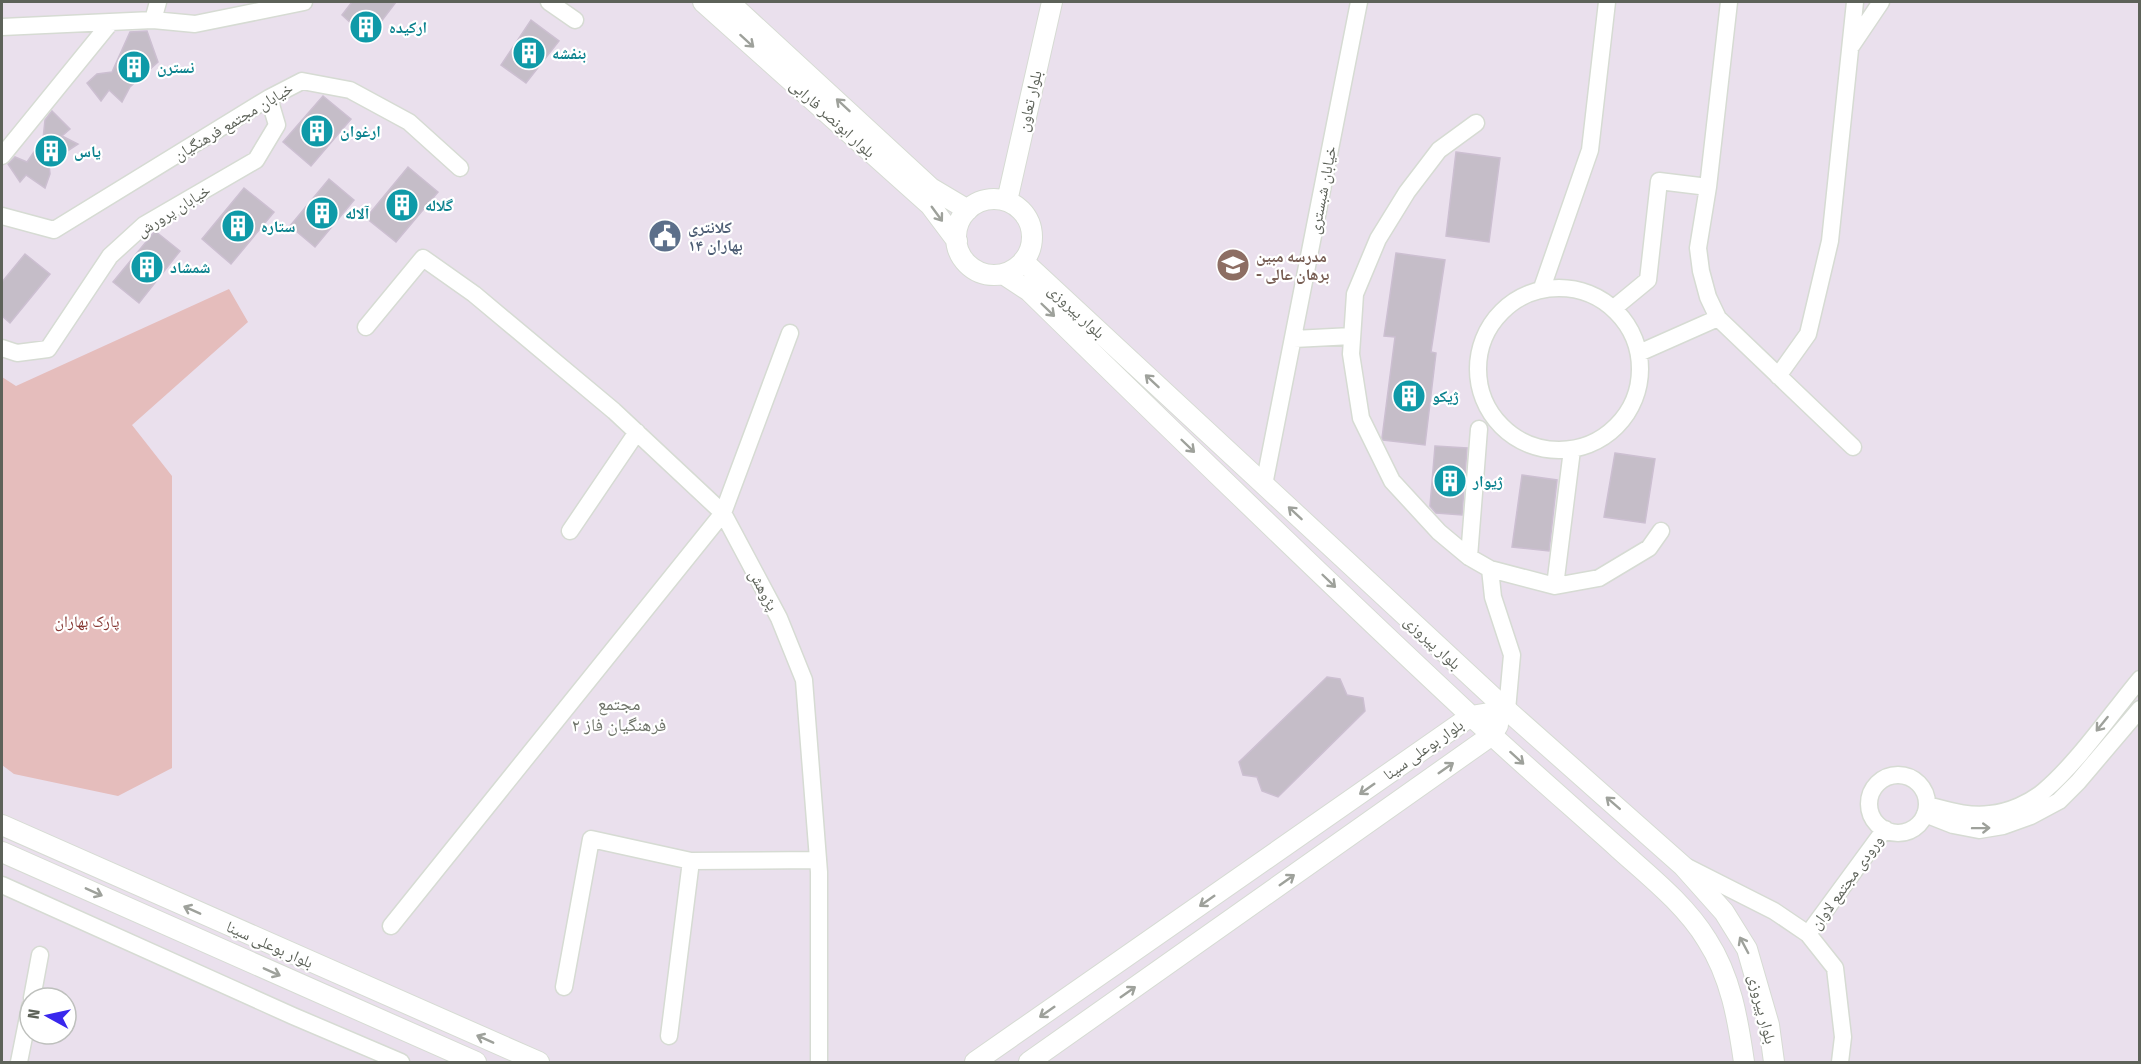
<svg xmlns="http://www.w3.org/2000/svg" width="2141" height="1064" font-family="'Fira Sans Condensed','Noto Naskh Arabic',sans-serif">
<rect width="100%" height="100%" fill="#eae0ed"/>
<path fill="#e5bdbc" d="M229,289L248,322L132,425L172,476V768L118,796L14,774L2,765V377L16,386Z"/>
<path fill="#c5bdc8" stroke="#ccbfd1" stroke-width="1.5" d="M352,2H396L368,39L342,15Z
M531,20L559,41L526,83L501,65Z
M147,31L158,62L130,87L122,102L109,90L101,101L87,83L97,74L112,72L130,32Z
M323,96L351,119L311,166L283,142Z
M52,111L70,129L62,136L78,144L49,163L50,174L45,188L26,175L20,182L8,164L15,157L27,162L43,139L45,120Z
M1456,152L1500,158L1489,242L1446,236Z
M408,167L438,192L396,242L366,218Z
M329,179L354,200L315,247L290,226Z
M244,188L274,212L231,264L202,239Z
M155,231L180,251L139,303L113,282Z
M1396,253L1445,260L1431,352L1436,353L1425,445L1383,440L1382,438L1395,337L1384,336Z
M25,254L50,274L10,323L2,316V282Z
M1435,446L1467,448L1462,515L1436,513L1430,506Z
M1615,453L1655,459L1645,523L1604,517Z
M1522,475L1557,480L1549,551L1512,547Z
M1327,677L1340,679L1347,695L1363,698L1365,711L1278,797L1262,791L1257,777L1243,775L1239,762Z"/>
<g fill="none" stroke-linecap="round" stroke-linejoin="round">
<defs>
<path id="minor" d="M549,2L575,20
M1729,2L1708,187L1698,248L1701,271L1708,297L1718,318L1853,447
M153,20L158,2
M2,27L153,20L195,24L304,2
M1852,45L1881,2
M1476,123L1439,150L1407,192L1378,239L1355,294L1351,354L1361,418L1392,481L1439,532L1469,557L1490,569L1555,586L1599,578L1649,548L1661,531
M2,156L111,22
M2,216L54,230L269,98L302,81L350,90L409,122L460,168
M1478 369a81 81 0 1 1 162 0a81 81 0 1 1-162 0Z
M1542,288L1590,150L1607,2
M1614,308L1648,280L1659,181L1708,187
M366,327L423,258L474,294L614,411L723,513L779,618L804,680L819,872V1062
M1294,339L1352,336
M2,348L17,353L48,349L110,256L144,225L256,160L277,125L269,98
M1639,353L1718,318
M1778,376L1808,334L1830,241L1855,2
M1264,485L1359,2
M570,531L637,432
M1469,557L1479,429
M1490,569L1493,597L1512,655L1507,710
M1555,586L1572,450
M1869 804a29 29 0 1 1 58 0a29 29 0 1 1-58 0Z
M1927,805C1947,810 1968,817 1990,814C2009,812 2030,803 2044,791C2078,762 2111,714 2140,679
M1925,814L1953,825L1979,830L2003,826L2031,816L2059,801L2078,782L2140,709
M1687,867L1774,911L1808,934L1835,968L1843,1037L1840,1062
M2,885L293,1016L401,1062
M391,926L723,513L790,333
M1808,934L1885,829
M564,987L591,839L691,861
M32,998L40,955
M669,1036L691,861L818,860
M19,1062L30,1007"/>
<path id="tertiary" d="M703,2L930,205L957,241
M729,2L931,188L968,210
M956 237a38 38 0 1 1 76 0a38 38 0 1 1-76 0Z
M1007,201L1052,2
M1023,261L1507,710L1683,866L1724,912L1747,949L1769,1025L1774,1062
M1003,274L1029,291C1175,434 1321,576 1470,715C1518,760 1569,804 1618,848C1649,876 1685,904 1707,940C1731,977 1738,1020 1744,1062
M2,825L539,1062
M2,852L476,1062
M975,1062L1471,716L1507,710
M1029,1062L1492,735L1498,725"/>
</defs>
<use href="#minor" stroke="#d6dbd3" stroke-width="19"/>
<use href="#tertiary" stroke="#d6dbd3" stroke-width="22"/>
<use href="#minor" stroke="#fff" stroke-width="16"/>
<use href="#tertiary" stroke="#fff" stroke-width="20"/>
</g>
<defs><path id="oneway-shaft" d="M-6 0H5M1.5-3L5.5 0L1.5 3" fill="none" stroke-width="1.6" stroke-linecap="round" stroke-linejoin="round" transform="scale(1.5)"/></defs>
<g stroke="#9ea19b">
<use href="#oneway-shaft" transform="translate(747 41) rotate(42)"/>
<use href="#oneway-shaft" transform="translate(843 105) rotate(-137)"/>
<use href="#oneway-shaft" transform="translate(937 214) rotate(54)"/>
<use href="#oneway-shaft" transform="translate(1048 310) rotate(44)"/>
<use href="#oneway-shaft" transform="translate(1152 381) rotate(-137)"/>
<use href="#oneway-shaft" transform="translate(1188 446) rotate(44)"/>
<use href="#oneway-shaft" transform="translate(1295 513) rotate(-137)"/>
<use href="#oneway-shaft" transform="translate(1329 581) rotate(44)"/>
<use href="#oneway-shaft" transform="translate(2102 724) rotate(129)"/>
<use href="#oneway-shaft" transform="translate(1517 758) rotate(42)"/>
<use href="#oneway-shaft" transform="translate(1446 768) rotate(-35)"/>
<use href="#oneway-shaft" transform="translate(1367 789) rotate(145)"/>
<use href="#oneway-shaft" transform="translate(1613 803) rotate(-139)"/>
<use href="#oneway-shaft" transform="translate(1981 828) rotate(-1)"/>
<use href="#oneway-shaft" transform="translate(1287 880) rotate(-35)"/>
<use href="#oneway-shaft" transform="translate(94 892) rotate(24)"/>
<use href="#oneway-shaft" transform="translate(1207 901) rotate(145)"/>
<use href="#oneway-shaft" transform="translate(192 910) rotate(-156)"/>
<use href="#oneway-shaft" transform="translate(1744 945) rotate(-118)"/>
<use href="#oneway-shaft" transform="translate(272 972) rotate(24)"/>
<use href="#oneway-shaft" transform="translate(1128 992) rotate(-35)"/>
<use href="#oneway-shaft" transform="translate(1047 1012) rotate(145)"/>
<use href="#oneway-shaft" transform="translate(485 1039) rotate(-156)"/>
</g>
<defs>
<symbol id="building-disc" viewBox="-11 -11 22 22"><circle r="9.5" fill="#0f9aa8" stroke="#fff"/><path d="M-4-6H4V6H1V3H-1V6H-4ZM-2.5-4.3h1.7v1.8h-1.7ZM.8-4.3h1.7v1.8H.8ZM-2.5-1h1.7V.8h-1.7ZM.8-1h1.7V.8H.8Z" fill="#fff"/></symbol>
<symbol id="civic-disc" viewBox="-11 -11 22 22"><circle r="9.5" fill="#5c6f8a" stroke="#fff"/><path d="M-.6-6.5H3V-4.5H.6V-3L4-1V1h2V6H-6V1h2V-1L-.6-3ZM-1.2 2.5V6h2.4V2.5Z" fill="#fff"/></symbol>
<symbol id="school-disc" viewBox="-11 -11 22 22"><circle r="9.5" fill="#8d6e63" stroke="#fff"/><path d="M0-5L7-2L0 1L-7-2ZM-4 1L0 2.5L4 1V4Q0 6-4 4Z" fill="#fff"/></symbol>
</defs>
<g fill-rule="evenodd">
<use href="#building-disc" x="347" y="8" width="38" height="38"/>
<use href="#building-disc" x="510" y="34" width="38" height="38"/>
<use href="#building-disc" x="115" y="48" width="38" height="38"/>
<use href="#building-disc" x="298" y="112" width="38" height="38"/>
<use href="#building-disc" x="32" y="132" width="38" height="38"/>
<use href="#building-disc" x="383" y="186" width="38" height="38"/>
<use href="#building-disc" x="303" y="194" width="38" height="38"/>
<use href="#building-disc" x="219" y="207" width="38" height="38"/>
<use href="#civic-disc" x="646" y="217" width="38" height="38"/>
<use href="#school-disc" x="1214" y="246" width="38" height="38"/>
<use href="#building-disc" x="128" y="248" width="38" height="38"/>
<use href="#building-disc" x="1390" y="377" width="38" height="38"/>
<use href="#building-disc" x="1431" y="462" width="38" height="38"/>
</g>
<g text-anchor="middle" stroke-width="4.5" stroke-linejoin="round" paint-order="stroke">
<g font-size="16" font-weight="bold" fill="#0d838f" stroke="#fff" text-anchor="start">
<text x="389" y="33">ارکیده</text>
<text x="552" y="59">بنفشه</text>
<text x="157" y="73">نسترن</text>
<text x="340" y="137">ارغوان</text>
<text x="74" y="157">یاس</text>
<text x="425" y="211">گلاله</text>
<text x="345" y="219">آلاله</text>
<text x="261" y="232">ستاره</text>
<text x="170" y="273">شمشاد</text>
<text x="1432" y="402">ژیکو</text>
<text x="1473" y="487">ژیوار</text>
</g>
<g font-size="16" fill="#5d6259" stroke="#fff">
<text transform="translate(1029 101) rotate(-77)" y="6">بلوار تعاون</text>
<text transform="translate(833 118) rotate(42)" y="6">بلوار ابونصر فارابی</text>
<text transform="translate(233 121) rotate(-31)" y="6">خیابان مجتمع فرهنگیان</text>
<text transform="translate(1322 190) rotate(-79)" y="6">خیابان شبستری</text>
<text transform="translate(173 210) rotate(-32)" y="6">خیابان پرورش</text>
<text transform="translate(1077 311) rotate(43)" y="6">بلوار پیروزی</text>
<text transform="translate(764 590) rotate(62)" y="6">پژوهش</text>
<text transform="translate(1433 642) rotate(43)" y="6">بلوار پیروزی</text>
<text transform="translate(1423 749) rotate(-35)" y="6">بلوار بوعلی سینا</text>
<text transform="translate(1846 882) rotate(-54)" y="6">ورودی مجتمع لاوان</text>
<text transform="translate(270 944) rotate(24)" y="6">بلوار بوعلی سینا</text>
<text transform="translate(1763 1009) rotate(76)" y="6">بلوار پیروزی</text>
</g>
<g font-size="16" font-weight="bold" fill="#4e5e75" stroke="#fff" text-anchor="start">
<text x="688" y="233">کلانتری<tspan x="688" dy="18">۱۴ بهاران</tspan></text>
</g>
<g font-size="16" font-weight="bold" fill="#785e54" stroke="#fff" text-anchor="start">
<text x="1256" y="262">مدرسه مبین<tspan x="1256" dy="18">- برهان عالی</tspan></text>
</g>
<g font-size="16" fill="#873833" stroke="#fff">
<text x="87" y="627">پارک بهاران</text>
</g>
<g font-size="18" fill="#6f746a" stroke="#fff">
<text x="619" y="710">مجتمع<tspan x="619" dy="21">فرهنگیان فاز ۲</tspan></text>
</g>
</g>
<rect width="2141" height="1064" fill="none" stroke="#5d6259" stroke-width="6"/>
<g transform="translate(48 1016) rotate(278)"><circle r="28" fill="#ffffff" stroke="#bec0bd" stroke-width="1.5"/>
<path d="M0-4.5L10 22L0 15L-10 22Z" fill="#3927ed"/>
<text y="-9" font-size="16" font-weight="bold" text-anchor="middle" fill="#5d6259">N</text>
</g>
</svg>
